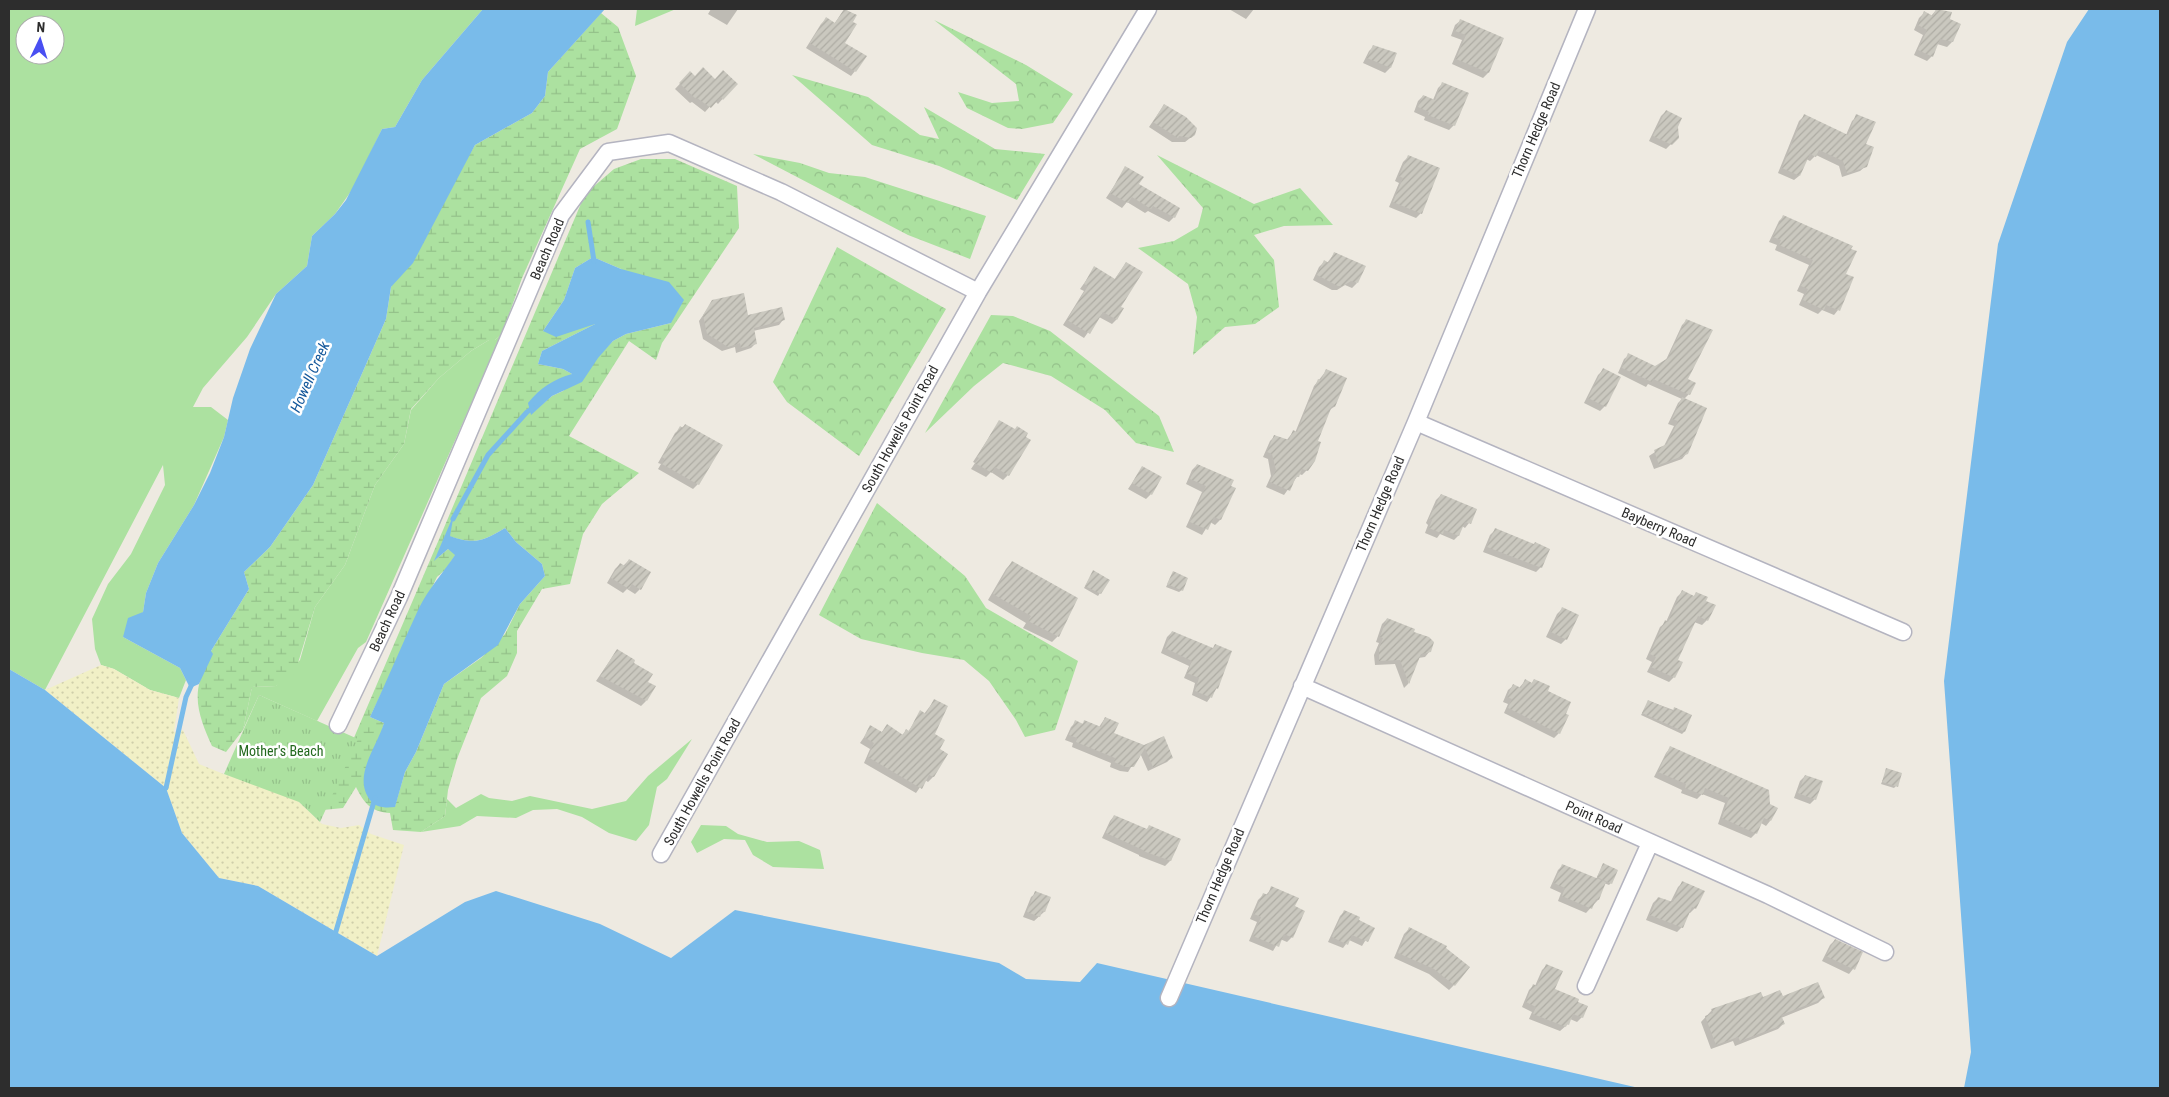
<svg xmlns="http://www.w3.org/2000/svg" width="2169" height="1097" font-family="'Roboto Condensed',sans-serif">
<defs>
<pattern id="forest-crowns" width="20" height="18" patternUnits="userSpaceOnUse" patternTransform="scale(1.25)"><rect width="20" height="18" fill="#ace1a0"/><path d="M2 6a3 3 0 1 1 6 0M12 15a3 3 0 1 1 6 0" fill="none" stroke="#94c18a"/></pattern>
<pattern id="wetland-marsh" width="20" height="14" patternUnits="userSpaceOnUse" patternTransform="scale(1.25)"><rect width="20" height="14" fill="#ace1a0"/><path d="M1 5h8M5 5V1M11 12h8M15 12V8" fill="none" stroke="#94c18a"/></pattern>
<pattern id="sand-dots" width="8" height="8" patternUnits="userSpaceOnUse" patternTransform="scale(1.25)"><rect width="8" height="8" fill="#f1f0c6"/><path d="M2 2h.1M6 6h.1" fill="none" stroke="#cfceaa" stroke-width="1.8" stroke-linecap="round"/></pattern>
<pattern id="park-tufts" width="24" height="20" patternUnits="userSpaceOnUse" patternTransform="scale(1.25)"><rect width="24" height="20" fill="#ace1a0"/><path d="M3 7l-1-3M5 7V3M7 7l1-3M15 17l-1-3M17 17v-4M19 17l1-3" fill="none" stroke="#94c18a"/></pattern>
<pattern id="building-hatch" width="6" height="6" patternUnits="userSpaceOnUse" patternTransform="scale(1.25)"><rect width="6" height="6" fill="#cac8bf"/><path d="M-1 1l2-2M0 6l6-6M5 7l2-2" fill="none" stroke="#aeaca4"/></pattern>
</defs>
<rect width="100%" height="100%" fill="#eeeae1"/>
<path fill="#ace1a0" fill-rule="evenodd" d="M9,9H483L422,80L395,127L382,129L354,187L335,214L312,236L307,266L276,294L247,337L203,388L193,407H211L228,420L224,437L194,505L158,563L146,593L143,612L123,637L180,668L186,680L179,698L150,690L114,669L101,665L95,649L92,619L108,584L131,554L165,485L163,465L45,690L9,669ZM25,25H55V55H25Z
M637,9H676L635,26Z
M502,334L366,642L358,648L317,721L259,695L243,730L252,687L276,686L300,660L315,607L345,565L375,485L404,444L411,410L439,378L471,351L489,340H495Z
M692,739L667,779L657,787L649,825L636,841L609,833L582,817L557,809L533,810L516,818L477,816L460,826L421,832L445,816L447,799L456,808L481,794L489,798L512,801L530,796L592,809L626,801L648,776Z
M701,825L726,826L738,834L767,842L799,841L820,850L824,869L773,867L753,855L745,840L724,839L697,853L691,842Z"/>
<path fill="url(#forest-crowns)" d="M934,20L1026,65L1073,94L1053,123L1022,129L1008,128L967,108L958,92L992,103L1019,101L1016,84Z
M792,75L868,97L920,135L939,139L924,107L995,149L1045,154L1017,200L939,166L872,145Z
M753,154L800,163L829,173L865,177L986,216L970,259L908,235Z
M1157,155L1254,204L1300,188L1333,225L1284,226L1254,235L1274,260L1279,307L1255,324L1225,327L1193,355L1197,317L1188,284L1138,248L1174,241L1198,227L1203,208Z
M837,247L946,309L859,456L787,402L773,382Z
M991,315L1013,316L1050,331L1159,416L1174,452L1136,443L1105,410L1051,376L1003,363L974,386L925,433Z
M877,503L965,576L986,608L1078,661L1055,730L1025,737L1016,720L989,681L964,660L922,653L861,639L819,615Z"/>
<path fill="url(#wetland-marsh)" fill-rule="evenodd" d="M601,13L618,27L636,76L617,129L580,149L522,278L502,334L495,340H489L471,351L439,378L411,409L404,444L375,485L345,565L315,607L295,673L276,686L252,687L243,730L226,752L212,746C203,726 193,703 200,681C203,670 209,662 211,651L249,589L244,572L270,547L313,485L386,319L391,287L475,145L532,113L545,96L548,72Z
M641,159H675L737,186L739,228L662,343L656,360L629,341L569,436L639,473L602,504L583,534L570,584L542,589L517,631V653L507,676L481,698L457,759L448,790L445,816L421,832L393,830L390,813C371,812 364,803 356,787L343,808L323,810L443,530L585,194L614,169ZM593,257L621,269L671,323L626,334L613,341L563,391L552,396L531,414L572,374L563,369L538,364L542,351L599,322L543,331L564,300L575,268ZM453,518L449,536C475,545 483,541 505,528L516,542L542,564L545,576L520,604L505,634L481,658L444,684L416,752L405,772L395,806L381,734L384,723L370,717L437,577L446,569L456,554L448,549L435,560Z"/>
<path fill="url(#sand-dots)" d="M101,665L114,669L150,690L179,698L174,732L183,730L199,764L226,775L238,759L299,802L322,824L341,828L359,825L371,834L404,845L377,956L258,886L219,878L182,833L166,788L45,690Z"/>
<path fill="url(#park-tufts)" d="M259,695L358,739L320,822L299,802L224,774Z"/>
<path fill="#79bbea" d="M483,9H605L548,72L545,96L532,113L475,145L413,263L391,287L386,319L313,485L270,547L244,572L249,589L211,651L213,654L199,684L190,688L180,668L123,637L128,618L143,612L146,593L158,563L194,505L210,473L224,437L233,398L250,349L276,294L307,266L312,236L335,214L346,200L382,129L395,127L422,80Z
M2089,9H2160V1088H1964L1971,1052L1944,681L1998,244L2067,42Z
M593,257L621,269L669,282L684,300L671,323L626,334L613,341L598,358L582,382L552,396L531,415L528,403C540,388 554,379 572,374L563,369L538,364L542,351L595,324L556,337L543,331L564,300L575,268Z
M454,514L450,536C475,545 483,541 505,528L516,542L542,564L545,576L520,604L498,645L444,684L416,752L405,772L395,807C386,808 376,808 370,800C352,776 377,747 384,723L370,717C387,681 402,644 419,608C429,588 443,573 455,555L448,549L434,561Z
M9,669L45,690L166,788L182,833L219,878L258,886L377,956L465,902L496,891L600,924L671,958L735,910L999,963L1026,979L1080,982L1097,963L1639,1088H9Z"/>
<path fill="#0003" d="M711,9H738L727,25L708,14Z
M845,9L855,16L844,43L855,71L851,76L806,48L821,24L826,19L834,24Z
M1229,9H1254L1246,19Z
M1937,9L1950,13L1948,20L1952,42L1947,47L1937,44L1932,56L1927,61L1914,55L1923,35L1914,30L1919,18L1924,13L1931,16Z
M1460,21L1502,38L1488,73L1483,78L1452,64L1462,40L1451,36L1455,25Z
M1374,46L1396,54L1390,68L1385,73L1363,63L1369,51Z
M690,73L695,77L736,84L718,104L715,101L705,112L692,102L690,103L675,89Z
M1443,83L1454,125L1449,130L1424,120L1425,117L1414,112L1418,101L1423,96L1433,100L1438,88Z
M1164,105L1194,135L1185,142H1172L1149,127Z
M1666,111L1678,137L1666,149L1649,141L1661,116Z
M1804,116L1846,135L1852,121L1857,116L1864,145L1866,166L1860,171L1842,177L1839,166L1816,155L1810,161L1806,159L1799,176L1794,180L1778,173L1799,121Z
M1408,157L1421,213L1416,218L1389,207L1399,183L1395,181L1403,162Z
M1126,168L1137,185L1174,217L1169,222L1148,211L1145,213L1127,202L1122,208L1106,198Z
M1783,217L1845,275L1838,310L1834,315L1822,310L1818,314L1799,305L1804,294L1797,291L1809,265L1775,250L1777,245L1769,242L1779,221Z
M1334,254L1357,283L1352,288L1345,285L1337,290H1332L1313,280L1319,267L1324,262L1327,263Z
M1126,263L1120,307L1116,320L1112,324L1099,317L1084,338L1063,325L1084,291L1080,289L1095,268L1114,280Z
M713,301L747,316L783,320L779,325L753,331L756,343L751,348L736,353L735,347L722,351L703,339L699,321Z
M1687,320L1686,380L1689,394L1684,399L1687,453L1682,459L1654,469L1649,456L1664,446L1674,426L1668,424L1678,403L1682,399L1648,384L1646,387L1618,373L1624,359L1629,355L1656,367L1665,362L1682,325Z
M1603,370L1605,406L1600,411L1584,403L1598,375Z
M1326,371L1334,407L1328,411L1307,470L1302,475L1299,474L1284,495L1266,487L1271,476L1268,459L1263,457L1270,441L1275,436L1286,441L1293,432L1295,433L1314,386Z
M999,422L1014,430L1008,475L1003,480L991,472L986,477L971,469L975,463L973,462Z
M685,425L698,484L693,489L658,469L661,464L658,463L675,433Z
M1197,465L1234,489L1220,520L1215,525L1210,522L1202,535L1186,527L1202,492L1186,484L1192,470Z
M1142,468L1151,494L1146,499L1128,489Z
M1441,495L1469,523L1465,528L1462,526L1458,536L1454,540L1440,534L1437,538L1425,533L1428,525L1426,523L1436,500Z
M1495,530L1541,567L1536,572L1483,552L1490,535Z
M629,560L640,589L635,594L627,589L623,593L607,583L615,569L620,564L623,566Z
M1012,562L1058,636L1052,642L1023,628L1026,623L988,600L1006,569Z
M1173,573L1182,590L1179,592L1166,587Z
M1092,574L1108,581L1098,596L1084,588Z
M1682,592L1693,597L1696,594L1704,601L1707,620L1702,625L1694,622L1676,661L1674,677L1669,682L1647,672L1652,662L1646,659L1660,627L1666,622L1677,597Z
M1562,609L1566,639L1561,644L1546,637L1557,614Z
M1387,619L1412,632L1430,651L1425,657L1418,658L1408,684L1404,688L1395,664L1375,665L1374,655L1379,643L1376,642L1382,624Z
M1172,632L1217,688L1207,702L1192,695L1195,683L1184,678L1189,666L1161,653L1167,637Z
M617,650L632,663L646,701L641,706L596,681Z
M1534,680L1546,692L1559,733L1554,738L1504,713L1508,704L1503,702L1508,690L1513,686L1519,688L1525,681L1531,684Z
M934,701L933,735L939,749L947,754L933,777L928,782L925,780L916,793L864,763L870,749L860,743L871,727L881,733L887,726L902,735L906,731L908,732L921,712L924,714Z
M1649,701L1690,716L1684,732L1682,734L1641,715Z
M1105,718L1113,734L1172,757L1167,762L1148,771L1140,753L1128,772L1120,771L1110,767L1111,763L1072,747L1073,743L1065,740L1071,727L1076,722L1082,724L1085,722L1099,727Z
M1670,748L1769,805L1770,821L1766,826L1761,823L1756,833L1751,838L1718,824L1725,803L1702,794L1697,799L1681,793L1682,790L1654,777L1666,753Z
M1887,770L1896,786L1894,788L1881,784Z
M1805,776L1815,799L1810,804L1794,798L1800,781Z
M1114,816L1146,830L1149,827L1179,840L1170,861L1165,866L1139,856V855L1102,838L1110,821Z
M1563,865L1596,879L1602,867L1611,883L1609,885L1604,883L1598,900L1586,913L1558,901L1561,893L1550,888L1558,870Z
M1683,882L1695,908L1690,913L1688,912L1682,927L1677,932L1646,920L1653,903L1658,898L1670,903L1678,887Z
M1272,888L1293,907L1292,937L1287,942L1280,939L1273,951L1249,941L1257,922L1250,919L1258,900L1263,895L1265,896Z
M1036,893L1049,898L1044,912L1034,921L1023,917L1031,897Z
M1344,912L1373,928L1362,946L1349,940L1343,948L1328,942L1340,916Z
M1409,929L1454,985L1449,990L1429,974L1394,958L1404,934Z
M1835,940L1853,969L1849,974L1822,961L1830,945Z
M1546,966L1554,990L1576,1003L1582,1017L1577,1022L1570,1019L1568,1024L1560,1031L1529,1019L1532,1012L1522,1007L1529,990L1533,986H1535L1542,970Z
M1823,998L1818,1003L1781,1018L1783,1024L1778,1029L1735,1046L1733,1041L1711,1049L1701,1022L1712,1010L1762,999Z"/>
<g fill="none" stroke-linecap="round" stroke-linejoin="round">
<path stroke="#79bbea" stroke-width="5" d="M588,222L594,261
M453,519L488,455L527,412L533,408
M166,788L186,697L192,684
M334,938L375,798"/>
</g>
<path fill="url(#building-hatch)" d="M844,9L857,15L853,22L857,24L845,43L867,56L856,72L810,43L826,17L835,23Z
M1936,9L1952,12L1950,19L1961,24L1953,42L1940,39L1933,57L1918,50L1927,30L1918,25L1924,11L1933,16Z
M1460,19L1504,38L1489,73L1456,59L1466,35L1455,31Z
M1373,45L1397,53L1391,68L1367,58Z
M703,67L715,79L723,70L738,84L723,100L721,97L711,108L697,98L696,99L679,83L690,71L695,76Z
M1442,82L1469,93L1455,126L1428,115L1429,112L1418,107L1423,95L1435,100Z
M1164,104L1186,117L1197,128L1195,135L1191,138L1179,136L1178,138L1153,122Z
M1666,110L1682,118L1678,127L1679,138L1672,145L1653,136Z
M1804,114L1848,135L1856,114L1876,122L1866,144L1874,147L1867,167L1847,173L1843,161L1819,150L1816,157L1810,154L1800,176L1782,168Z
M1408,155L1440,168L1422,214L1393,202L1403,178L1399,176Z
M1125,166L1144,177L1139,184L1180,208L1175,218L1153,206L1151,209L1132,197L1128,203L1110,193Z
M1783,215L1853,246L1851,249L1857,251L1846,274L1854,277L1840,311L1826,305L1824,310L1803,300L1808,289L1801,286L1813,260L1779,245L1781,240L1773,237Z
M1334,252L1366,266L1358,283L1351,281L1343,286H1338L1317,275L1324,260L1329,263Z
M1126,262L1143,272L1121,307L1124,308L1117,320L1103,312L1090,334L1067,320L1088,286L1084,284L1094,266L1115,279Z
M744,293L748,315L782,307L785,320L754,328L757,344L741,348L740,343L728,347L707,334L703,315L712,300Z
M1686,319L1713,330L1688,379L1696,383L1690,395L1653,379L1652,382L1622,368L1628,353L1655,366L1668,358Z
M1603,368L1621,377L1606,407L1588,398Z
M1326,369L1347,378L1335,407L1332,406L1318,441L1321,442L1315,461L1308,471L1302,469L1299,477H1296L1290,491L1270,482L1276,470L1272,454L1267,452L1274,435L1289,440L1293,430L1297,432L1318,379L1321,380Z
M1682,397L1707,408L1688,454L1659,465L1654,450L1667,444L1678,421L1672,419Z
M999,420L1015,429L1017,426L1028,433L1026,437L1031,440L1009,476L995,467L992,473L975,463L979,458L977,457Z
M685,424L723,445L699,485L662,464L665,459L662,457L680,426L683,428Z
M1197,464L1234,480L1231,486L1236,488L1221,520L1214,517L1208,530L1190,522L1206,486L1190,479Z
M1142,466L1162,477L1152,495L1132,483Z
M1441,494L1477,509L1471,524L1465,522L1459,536L1444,530L1443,534L1429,528L1432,520L1429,519Z
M1495,528L1534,544L1535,542L1550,549L1542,568L1487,547Z
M629,559L651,572L641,590L632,584L629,589L611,578L620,563L625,566Z
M1012,561L1078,598L1059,637L1028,621L1031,616L993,594Z
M1093,570L1110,580L1101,594L1085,586Z
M1173,571L1188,578L1183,591L1167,584Z
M1682,590L1694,596L1696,592L1708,597L1706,601L1716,605L1708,621L1698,616L1678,660L1683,662L1675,678L1651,667L1656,657L1650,654L1665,620L1668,622Z
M1562,607L1579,615L1567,640L1551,632Z
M1387,618L1415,629L1414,632L1429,637L1434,642L1431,652L1421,654L1409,684L1400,660L1379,661V649L1383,638L1380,637Z
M1172,631L1213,648L1215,644L1232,651L1218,689L1216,688L1212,698L1195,691L1199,678L1187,673L1192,661L1165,648Z
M617,649L635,660L634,663L653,674L648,682L656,686L647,701L600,676Z
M1525,679L1532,683L1534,679L1550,686L1548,691L1571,702L1566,714L1569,715L1560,734L1508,708L1512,699L1507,697L1513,684L1521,688Z
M934,699L948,706L935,734L945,740L940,749L948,754L934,777L929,775L922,789L868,757L874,743L864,737L870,725L882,732L887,724L903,735L906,729L909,731L920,710L926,714Z
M1648,700L1673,711L1674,707L1692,715L1685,732L1642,713Z
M1105,717L1119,723L1114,733L1144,745L1164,736L1173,758L1153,767L1145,748L1134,767H1126L1114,762L1115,758L1076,742L1077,738L1069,735L1075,720L1083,724L1084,720L1101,727Z
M1670,746L1769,790L1770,804L1778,808L1771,821L1764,818L1757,834L1722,818L1729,798L1705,788L1703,795L1685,788L1686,784L1658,772Z
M1886,768L1902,773L1898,787L1882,782Z
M1805,775L1823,781L1816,800L1798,793Z
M1114,815L1147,829L1149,825L1181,839L1171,861L1143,851V850L1106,833Z
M1603,863L1618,870L1612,884L1597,877Z
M1562,864L1606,882L1599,900L1596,899L1592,909L1562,896L1565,888L1554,883Z
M1682,881L1705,891L1696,909L1692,907L1683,928L1650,915L1658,897L1673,902Z
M1271,886L1299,898L1295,906L1305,911L1293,938L1284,934L1279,947L1253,936L1261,917L1254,914L1263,893L1268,895Z
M1035,891L1051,897L1045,912L1042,911L1040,917L1027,912Z
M1344,910L1360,917L1359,920L1375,928L1368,942L1352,935L1348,945L1332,937Z
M1409,927L1447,946L1446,948L1470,967L1455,986L1434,969L1398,953Z
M1835,939L1863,952L1855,970L1826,956Z
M1546,964L1563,971L1555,989L1579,999L1578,1002L1588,1006L1583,1018L1573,1014L1569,1025L1567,1024L1566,1027L1533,1014L1536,1007L1526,1002L1533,984L1537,986Z
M1818,982L1825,998L1781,1015L1785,1024L1740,1041L1738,1037L1716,1045L1705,1016L1713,1013L1711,1009L1761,992L1763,997L1780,990L1783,996Z"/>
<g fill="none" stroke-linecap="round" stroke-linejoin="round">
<defs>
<path id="minor" d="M1416,422L1903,632
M1302,686L1768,895L1885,952
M338,725L399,597L561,215L608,152L669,143L781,192L978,292
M661,854L978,292L1148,9
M1586,986L1650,843
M1169,998L1416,422L1587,9"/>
</defs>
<use href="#minor" stroke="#b4b4c0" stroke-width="19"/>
<use href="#minor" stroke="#fff" stroke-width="16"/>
</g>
<g text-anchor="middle" stroke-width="5" stroke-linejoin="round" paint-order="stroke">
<g font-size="14" fill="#2d2d2d" stroke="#fff">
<text transform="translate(1536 130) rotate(-67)" y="5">Thorn Hedge Road</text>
<text transform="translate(547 249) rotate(-67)" y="5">Beach Road</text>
<text transform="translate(900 429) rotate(-61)" y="5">South Howells Point Road</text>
<text transform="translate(1380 504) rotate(-67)" y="5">Thorn Hedge Road</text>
<text transform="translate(1659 527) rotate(23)" y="5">Bayberry Road</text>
<text transform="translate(387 621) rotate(-65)" y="5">Beach Road</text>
<text transform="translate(702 782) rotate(-61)" y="5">South Howells Point Road</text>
<text transform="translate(1594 817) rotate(24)" y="5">Point Road</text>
<text transform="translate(1220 876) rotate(-67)" y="5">Thorn Hedge Road</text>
</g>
<g font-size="14" fill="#23691e" stroke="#fff">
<text x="281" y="756">Mother's Beach</text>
</g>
<g font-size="15" font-style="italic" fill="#14589b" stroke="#fff">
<text transform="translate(310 377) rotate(-66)" y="5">Howell Creek</text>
</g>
</g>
<rect width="2169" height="1097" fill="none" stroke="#2d2d2d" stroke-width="20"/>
<g transform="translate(40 40) rotate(4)"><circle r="24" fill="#ffffff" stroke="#ababab"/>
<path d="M0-4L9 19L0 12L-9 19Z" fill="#494ff2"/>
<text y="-8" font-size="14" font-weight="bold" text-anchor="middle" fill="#2d2d2d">N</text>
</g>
</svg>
